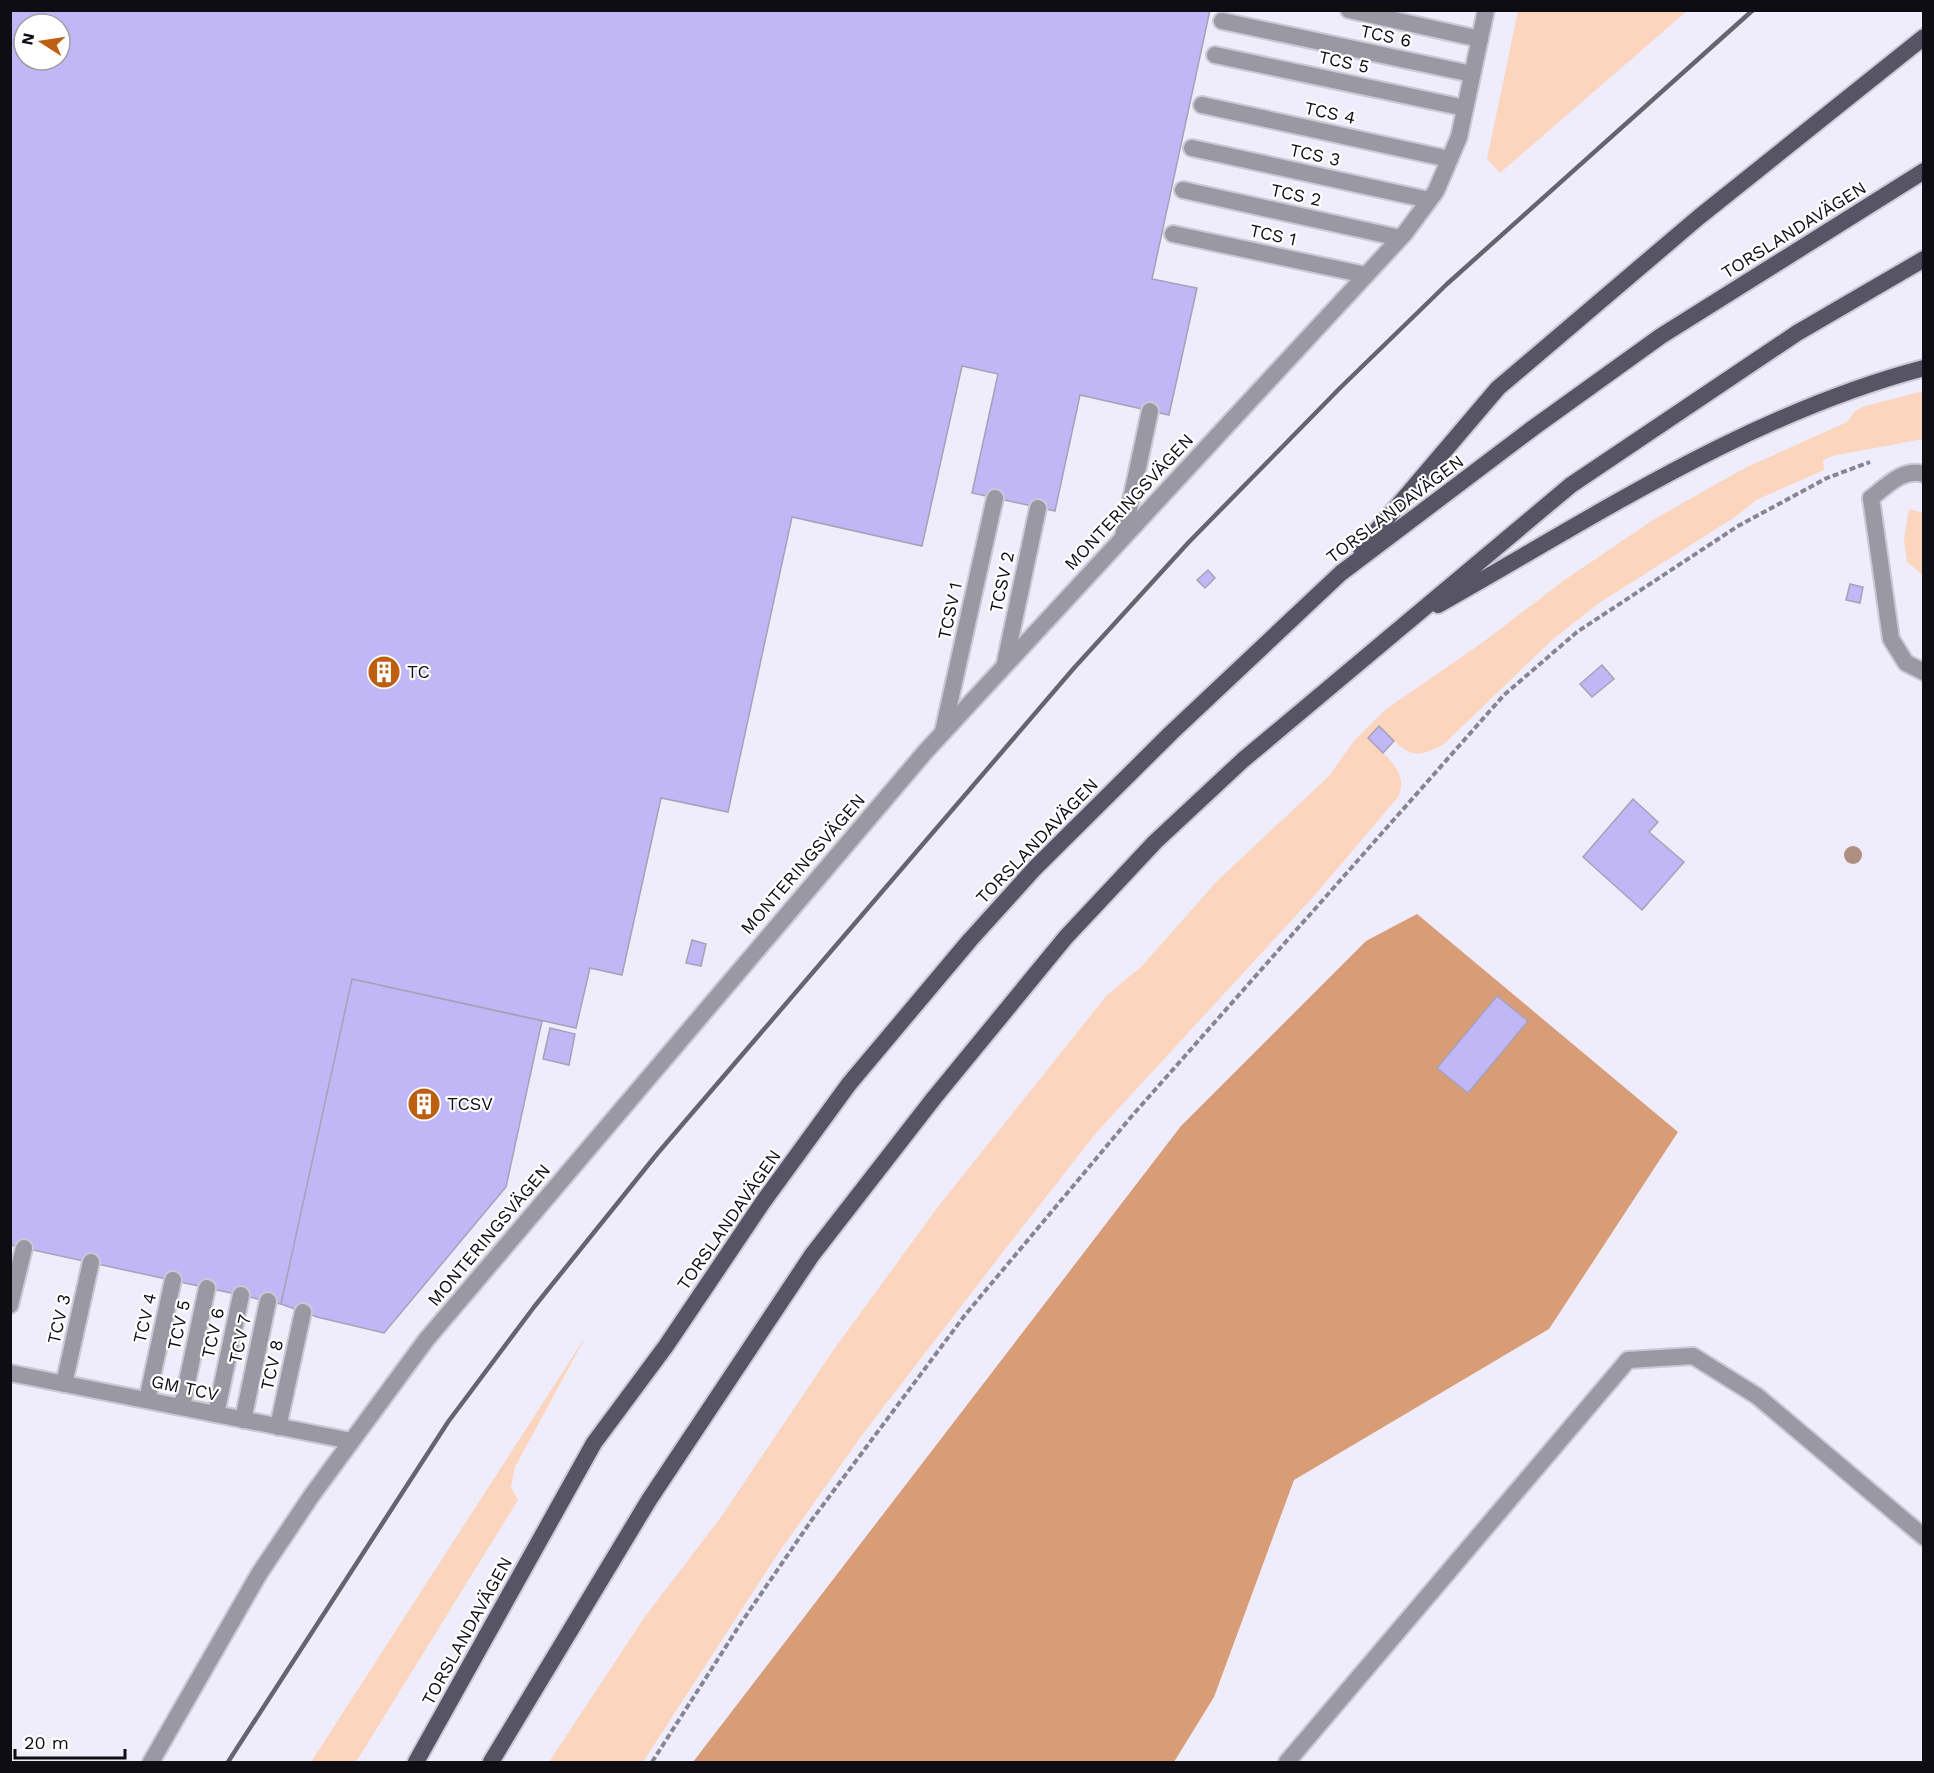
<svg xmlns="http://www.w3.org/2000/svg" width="1934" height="1773" font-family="'Work Sans',sans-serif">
<rect width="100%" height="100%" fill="#efedfb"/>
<path fill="#fbd5be" d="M1518,11V10L1687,11L1500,173L1487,159Z
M1923,391V439L1832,456L1823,460L1824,470L1756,500L1735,517L1599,603L1552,640L1444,744C1408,765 1405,748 1379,727L1368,738C1385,755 1410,773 1398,797L1314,896L1096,1133L1013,1239L865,1431L777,1555L643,1762H549L644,1618L721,1517L832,1352L937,1208L1107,995L1142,966L1217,881L1329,776L1354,741L1385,710L1486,640L1563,581L1656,518L1745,468L1847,422L1855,411L1862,407Z
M1909,509L1923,513V575L1907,562L1904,539Z
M586,1336L515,1467L511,1487L518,1500L356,1762H311Z"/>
<path fill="#d89c76" d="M1417,914L1678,1132L1549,1329L1294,1480L1214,1697L1174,1762H693L1181,1126L1366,941Z"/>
<path fill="#c1b7f6" stroke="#a5a2b8" stroke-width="1.5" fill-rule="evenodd" d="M10,10H1210L1152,279L1197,288L1169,415L1080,395L1055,511L972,493L998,374L962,366L922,546L792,517L728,812L661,798L622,975L590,968L576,1028L352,979L281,1304L10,1245ZM24,24H60V60H24Z
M1208,570L1215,578L1205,588L1197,580Z
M1850,584L1863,587L1860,603L1846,600Z
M1602,665L1614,679L1592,697L1580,684Z
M1379,726L1394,741L1383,753L1368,738Z
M1633,799L1658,822L1649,832L1684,862L1642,910L1583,857Z
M692,940L706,944L701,966L686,963Z
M352,979L542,1021L506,1187L384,1333L317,1317L281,1304Z
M1497,996L1528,1021L1468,1093L1437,1068Z
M550,1028L575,1034L569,1065L543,1059Z"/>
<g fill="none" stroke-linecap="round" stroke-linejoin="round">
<defs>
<path id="service" d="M1349,10L1480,39
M1222,21L1472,74
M1215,55L1465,108
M1202,105L1449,159
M1192,148L1429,200
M1183,190L1400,238
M1173,234L1366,275
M1871,498L1891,639L1906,663L1924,672
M1123,537L1150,411
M1005,663L1038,508
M943,732L995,498
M10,1305L24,1248
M10,1373L351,1441
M64,1384L91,1262
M147,1400L173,1280
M182,1406L207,1288
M216,1414L241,1295
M243,1420L268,1301
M278,1427L303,1312
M1287,1762L1628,1360L1693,1356L1757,1396L1924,1537"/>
<path id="minor" d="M1871,498C1887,486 1902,468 1924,474
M151,1762L259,1574L312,1495L426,1340L926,751L1405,233L1436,191L1459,137L1486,10"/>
<path id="primary" d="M1361,549L1498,388L1699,217L1924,37
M1438,605C1594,517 1749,414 1924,368
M416,1762L594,1443L666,1346L763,1202L849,1084L970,940L1035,868L1171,733L1341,573L1533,428L1661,336L1924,171
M491,1762L649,1500L812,1255L934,1098L1066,937L1155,842L1243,760L1571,485L1797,333L1924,259"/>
</defs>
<use href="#service" stroke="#cbc9d6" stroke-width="20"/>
<use href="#minor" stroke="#cbc9d6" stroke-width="20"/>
<use href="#primary" stroke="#cbc9d6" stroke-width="20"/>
<path stroke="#878690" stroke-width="4" stroke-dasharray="6 3" stroke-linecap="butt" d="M652,1762L741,1623L811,1521L965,1315L1131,1117L1504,695L1577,632L1738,526L1827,478L1870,462"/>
<use href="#service" stroke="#9a99a3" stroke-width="16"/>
<use href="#minor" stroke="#9a99a3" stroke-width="16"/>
<use href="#primary" stroke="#565465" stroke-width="16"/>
<path stroke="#66646e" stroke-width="4.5" d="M228,1762L448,1422L534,1307L657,1154L1074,668L1188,543L1340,388L1447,284L1753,10"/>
</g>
<circle fill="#af8f7f" cx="1853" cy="855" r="9"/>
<defs>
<symbol id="building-disc" viewBox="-11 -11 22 22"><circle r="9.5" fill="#bd5f11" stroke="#fff"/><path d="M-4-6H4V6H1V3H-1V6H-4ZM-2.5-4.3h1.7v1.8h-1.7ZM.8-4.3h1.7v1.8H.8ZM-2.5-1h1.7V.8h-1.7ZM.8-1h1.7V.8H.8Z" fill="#fff"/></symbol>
</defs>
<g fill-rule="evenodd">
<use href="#building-disc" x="365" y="653" width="38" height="38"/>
<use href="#building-disc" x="405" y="1085" width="38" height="38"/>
</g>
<g text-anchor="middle" stroke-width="4.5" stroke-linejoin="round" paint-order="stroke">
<g font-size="18" fill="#0e0d14" stroke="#fff">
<text transform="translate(1386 36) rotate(12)" y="6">TCS 6</text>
<text transform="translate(1344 62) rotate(12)" y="6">TCS 5</text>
<text transform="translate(1330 113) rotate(12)" y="6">TCS 4</text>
<text transform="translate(1315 155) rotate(12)" y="6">TCS 3</text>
<text transform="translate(1296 195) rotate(12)" y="6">TCS 2</text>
<text transform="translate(1794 230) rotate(-32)" y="6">TORSLANDAVÄGEN</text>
<text transform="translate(1273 235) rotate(12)" y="6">TCS 1</text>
<text transform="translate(1129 502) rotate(-47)" y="6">MONTERINGSVÄGEN</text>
<text transform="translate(1395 509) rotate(-37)" y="6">TORSLANDAVÄGEN</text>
<text transform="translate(1002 582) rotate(-78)" y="6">TCSV 2</text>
<text transform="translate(950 611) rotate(-78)" y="6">TCSV 1</text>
<text transform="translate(1037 841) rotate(-46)" y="6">TORSLANDAVÄGEN</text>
<text transform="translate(803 864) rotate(-49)" y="6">MONTERINGSVÄGEN</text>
<text transform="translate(729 1220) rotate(-55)" y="6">TORSLANDAVÄGEN</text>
<text transform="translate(489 1235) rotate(-50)" y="6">MONTERINGSVÄGEN</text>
<text transform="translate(145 1318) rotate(-77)" y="6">TCV 4</text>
<text transform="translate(59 1319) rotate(-77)" y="6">TCV 3</text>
<text transform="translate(179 1325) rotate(-78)" y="6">TCV 5</text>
<text transform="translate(213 1333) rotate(-78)" y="6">TCV 6</text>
<text transform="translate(240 1339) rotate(-78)" y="6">TCV 7</text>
<text transform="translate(272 1365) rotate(-78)" y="6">TCV 8</text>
<text transform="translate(185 1388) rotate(12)" y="6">GM TCV</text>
<text transform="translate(467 1631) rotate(-61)" y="6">TORSLANDAVÄGEN</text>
</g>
<g font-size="18" fill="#0e0d14" stroke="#fff" text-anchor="start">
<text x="407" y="678">TC</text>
<text x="447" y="1110">TCSV</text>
</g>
</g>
<rect width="1934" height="1773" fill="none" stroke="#0e0d14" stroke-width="24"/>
<g transform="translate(42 42) rotate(282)"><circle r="28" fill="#ffffff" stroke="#9f9ea1" stroke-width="1.5"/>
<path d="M0-4.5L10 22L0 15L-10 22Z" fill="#bd5f11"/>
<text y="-9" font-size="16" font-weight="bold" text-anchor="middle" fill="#0e0d14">N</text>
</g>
<path d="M15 1749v9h110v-9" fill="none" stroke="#0e0d14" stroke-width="3"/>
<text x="24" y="1749" font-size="18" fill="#0e0d14" stroke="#ffffff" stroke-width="4.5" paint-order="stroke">20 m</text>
</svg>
